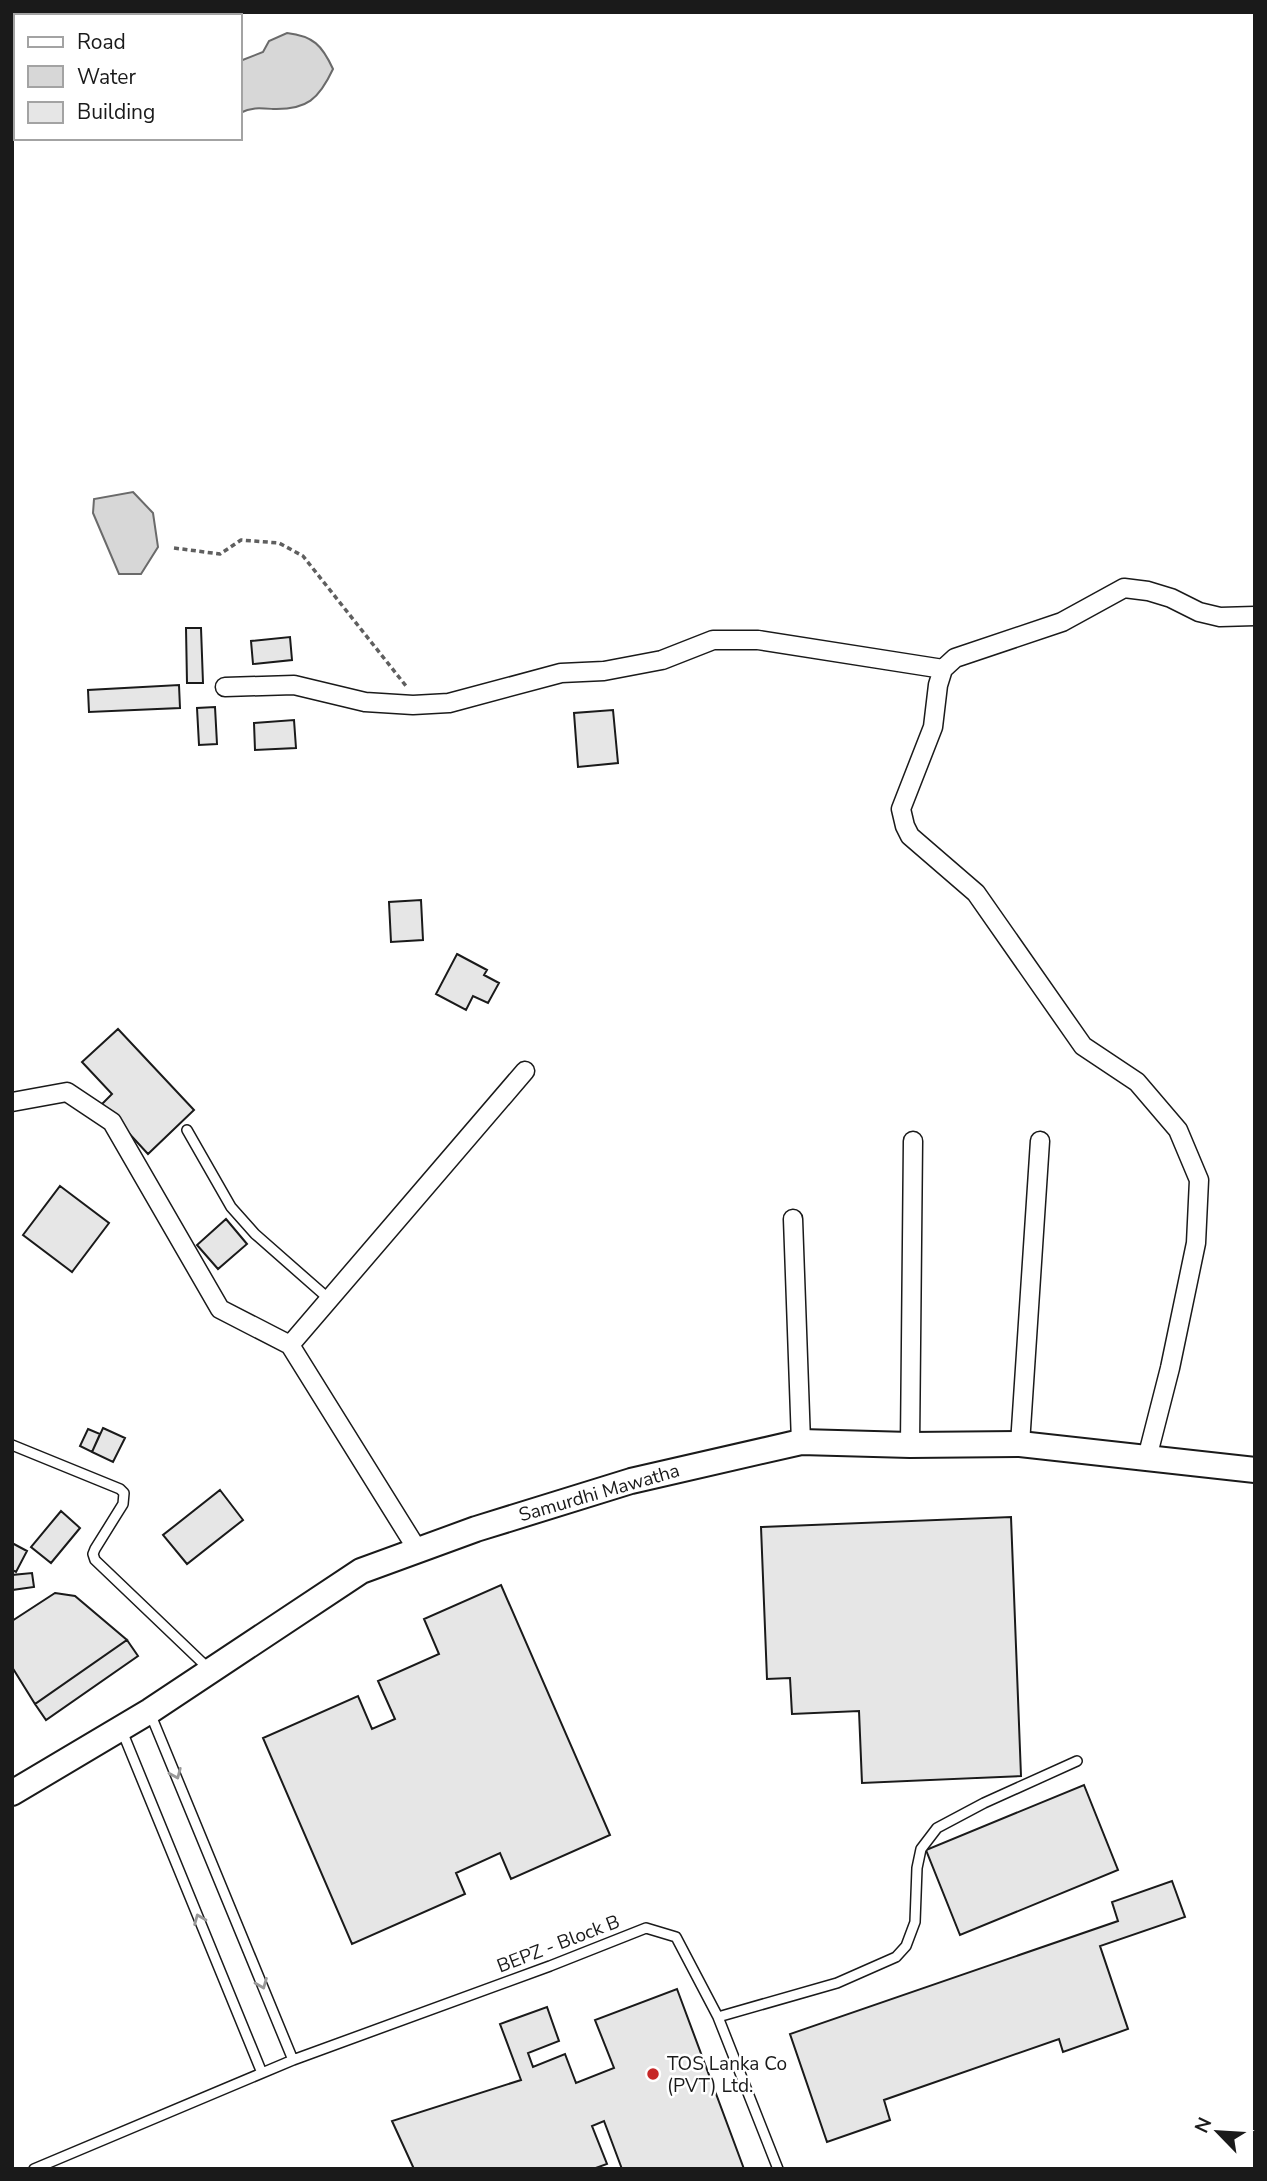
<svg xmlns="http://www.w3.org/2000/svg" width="1267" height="2181" font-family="'Nunito Sans',sans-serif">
<rect width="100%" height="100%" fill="#fff"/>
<path fill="#d7d7d7" stroke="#6a6a6a" stroke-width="2" d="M287,33C313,36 322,45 333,69C319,99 307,110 273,109C260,108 251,107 240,113V61L263,52L269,41Z
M133,492L153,513L158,547L141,574H119L93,513L94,499Z"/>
<path fill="#e6e6e6" stroke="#1a1a1a" stroke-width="2" d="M186,628H201L203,683H187Z
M290,637L292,660L253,664L251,641Z
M179,685L180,708L89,712L88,690Z
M215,707L217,744L199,745L197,708Z
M613,710L618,763L578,767L574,713Z
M294,720L296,748L255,750L254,723Z
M421,900L423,940L391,942L389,902Z
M457,954L487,970L484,975L499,983L488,1003L473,996L466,1010L436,994Z
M118,1029L194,1110L148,1154L102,1104L112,1094L82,1062Z
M60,1186L109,1223L72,1272L23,1235Z
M226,1219L247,1244L218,1269L197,1245Z
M103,1428L125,1438L113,1462L92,1452Z
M88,1429L100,1434L92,1452L80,1446Z
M220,1490L243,1520L187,1564L163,1535Z
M61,1511L80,1528L51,1563L31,1547Z
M1011,1517L1021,1776L862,1783L859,1711L792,1714L790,1678L767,1679L761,1527Z
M12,1543L27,1551L16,1572L12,1570Z
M32,1573L34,1587L12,1590V1575Z
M501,1585L610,1835L511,1879L500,1853L456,1873L465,1894L352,1944L263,1738L358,1696L372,1729L395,1719L378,1681L439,1654L424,1619Z
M55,1593L75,1596L127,1640L35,1704L12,1667V1621Z
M127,1640L138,1656L46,1720L35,1704Z
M1084,1785L1118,1870L960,1935L926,1850Z
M1172,1881L1185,1917L1100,1946L1128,2029L1063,2052L1059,2039L884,2100L890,2120L827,2142L790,2034L1118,1921L1112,1902Z
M677,1989L744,2169H622L604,2121L592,2126L607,2164L593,2169H414L392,2121L521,2080L500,2024L547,2007L559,2041L528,2053L533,2067L565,2054L576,2083L614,2068L595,2020Z"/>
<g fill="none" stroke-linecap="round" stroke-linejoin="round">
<defs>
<path id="service" d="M187,1130L231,1207L255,1234L329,1299
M12,1445L120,1489L124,1493L123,1504L95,1549L93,1554L95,1560L209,1669
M150,1713L293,2060
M122,1731L262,2073
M718,2017L837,1983L896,1957L906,1946L915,1922L917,1868L921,1849L937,1828L984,1803L1077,1761
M34,2169L293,2060L550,1966L646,1928L676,1937L718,2017L778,2169"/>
<path id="minor" d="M160,12L161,16
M225,687L294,685L365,702L413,705L449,703L561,673L604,671L662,660L713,640H758L943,669
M12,1102L67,1092L112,1122L220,1309L290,1345L417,1549
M793,1219L801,1442
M290,1345L525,1071
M1020,1444L1040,1141
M910,1445L913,1141
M1147,1458L1170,1368L1196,1243L1199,1180L1178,1130L1137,1082L1083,1046L976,893L910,836L905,826L901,809L933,727L938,685L943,669L955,658L1062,622L1124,588L1148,591L1171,598L1199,612L1220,617L1255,616"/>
<path id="secondary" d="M12,1793L150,1711L361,1571L476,1529L631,1481L801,1442L910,1445L1020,1444L1255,1470"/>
</defs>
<use href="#service" stroke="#1a1a1a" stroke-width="12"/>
<use href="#minor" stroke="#1a1a1a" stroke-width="21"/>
<use href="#secondary" stroke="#1a1a1a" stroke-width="28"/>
<path stroke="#5f5f5f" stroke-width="3.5" stroke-dasharray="5 3.5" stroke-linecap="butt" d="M12,87L16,89
M174,548L220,554L241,540L279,543L303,556L406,686"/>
<use href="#service" stroke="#fff" stroke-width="9"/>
<use href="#minor" stroke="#fff" stroke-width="18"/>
<use href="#secondary" stroke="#fff" stroke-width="24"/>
</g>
<defs><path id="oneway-chevron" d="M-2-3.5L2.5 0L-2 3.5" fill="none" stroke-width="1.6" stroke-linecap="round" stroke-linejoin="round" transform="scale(1.75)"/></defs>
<g stroke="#989898">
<use href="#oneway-chevron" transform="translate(176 1774) rotate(67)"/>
<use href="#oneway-chevron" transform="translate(199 1919) rotate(-112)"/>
<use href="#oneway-chevron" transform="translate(262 1984) rotate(68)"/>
</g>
<circle fill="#c62828" stroke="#fff" stroke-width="2.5" cx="653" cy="2074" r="7"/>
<g text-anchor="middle" stroke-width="5" stroke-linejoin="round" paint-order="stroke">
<g font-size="19" fill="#1a1a1a" stroke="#fff">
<text transform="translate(599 1492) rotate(-16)" y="7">Samurdhi Mawatha</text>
<text transform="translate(558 1943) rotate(-21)" y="7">BEPZ - Block B</text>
</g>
<g font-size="19" fill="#1a1a1a" stroke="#fff" text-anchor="start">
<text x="667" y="2070">TOS Lanka Co<tspan x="667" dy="22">(PVT) Ltd.</tspan></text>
</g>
</g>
<rect width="1267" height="2181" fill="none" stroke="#1a1a1a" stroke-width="28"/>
<rect x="14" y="14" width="228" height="126" fill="#ffffff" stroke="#a3a3a3" stroke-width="2"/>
<rect x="28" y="37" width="35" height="10" fill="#ffffff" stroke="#a3a3a3" stroke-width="2"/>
<text x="77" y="49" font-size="21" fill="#1a1a1a">Road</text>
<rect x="28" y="66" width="35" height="21" fill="#d7d7d7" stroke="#a3a3a3" stroke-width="2"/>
<text x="77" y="84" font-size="21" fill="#1a1a1a">Water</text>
<rect x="28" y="102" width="35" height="21" fill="#e6e6e6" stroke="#a3a3a3" stroke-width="2"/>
<text x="77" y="119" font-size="21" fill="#1a1a1a">Building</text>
<g transform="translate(1218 2132) rotate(295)" stroke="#ffffff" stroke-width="5" paint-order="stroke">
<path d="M0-5L12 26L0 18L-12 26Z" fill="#1a1a1a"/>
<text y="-10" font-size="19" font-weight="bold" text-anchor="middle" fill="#1a1a1a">N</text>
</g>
</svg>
